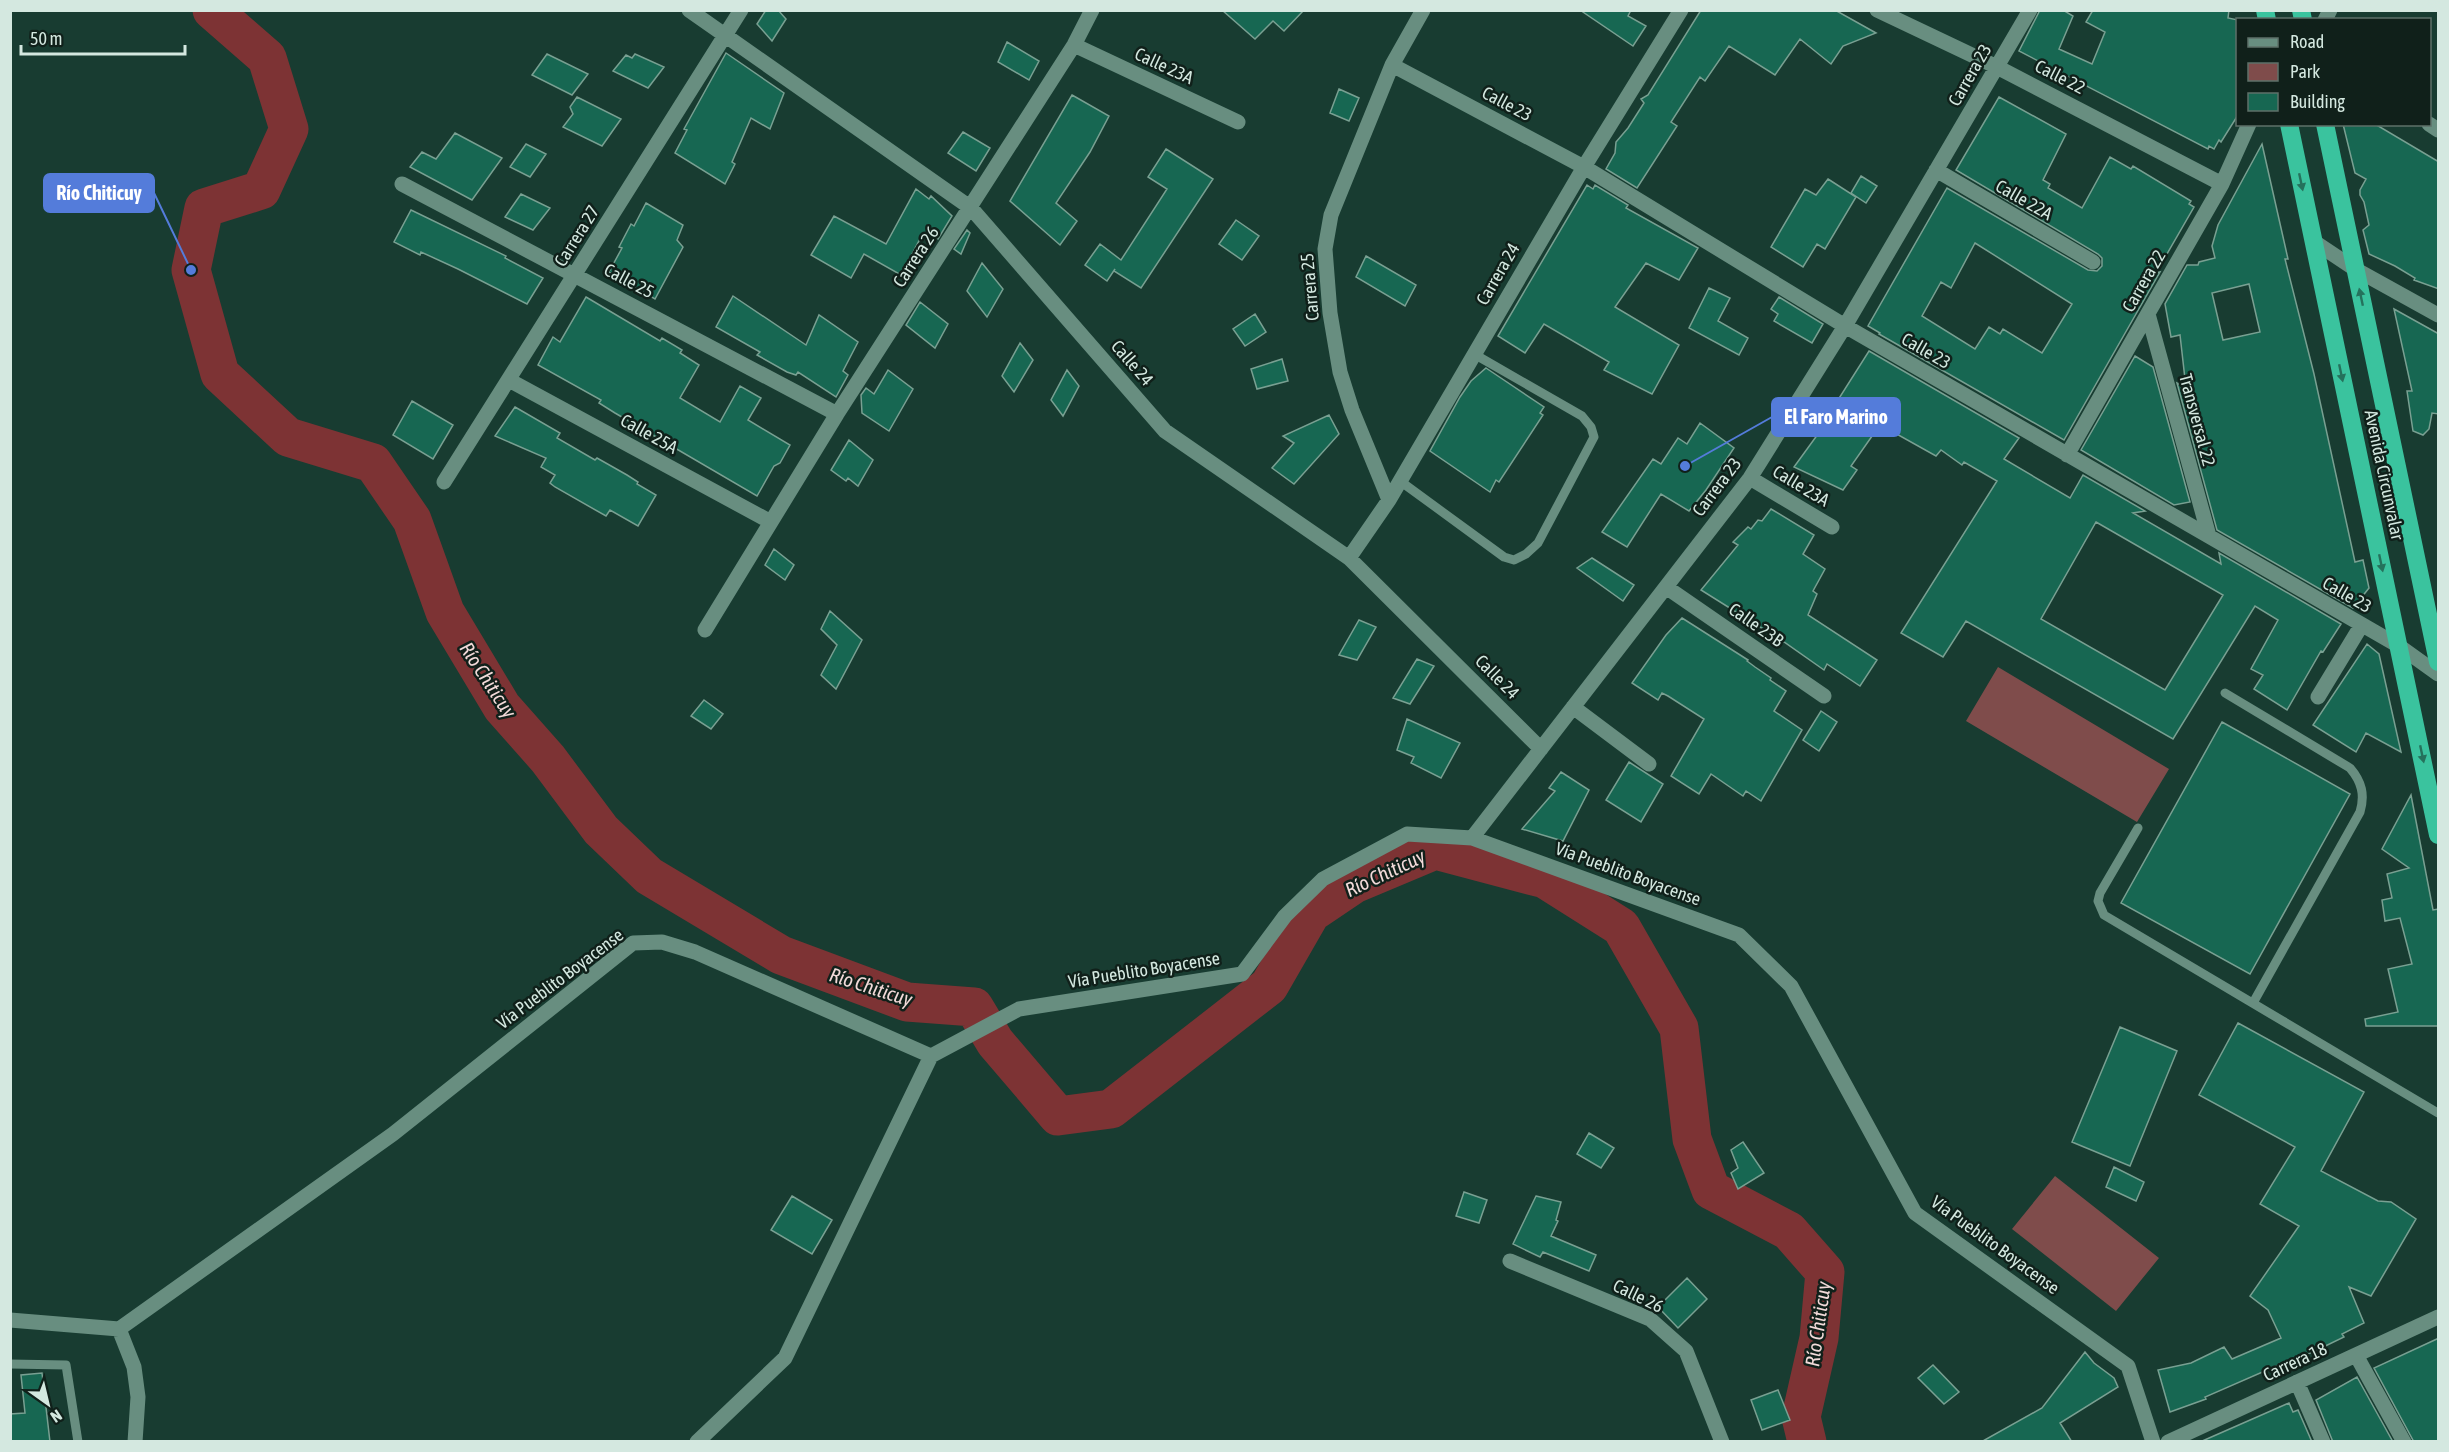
<svg xmlns="http://www.w3.org/2000/svg" width="2449" height="1452" font-family="'Asap Condensed',sans-serif">
<rect width="100%" height="100%" fill="#183c31"/>
<path fill="#7f4c4b" d="M1998,667L2169,769L2137,822L1966,721Z
M2055,1176L2159,1258L2116,1311L2012,1229Z"/>
<g fill="none" stroke-linecap="round" stroke-linejoin="round">
<path stroke="#7d3334" stroke-width="39" d="M212,10L267,58L289,129L261,190L204,208L191,270L220,374L288,437L373,463L412,520L445,612L502,707L548,759L601,830L649,876L781,955L907,1002L974,1007L995,1042L1058,1116L1111,1109L1269,986L1311,913L1354,884L1435,850L1545,879L1621,927L1679,1028L1692,1139L1711,1190L1789,1231L1825,1272L1819,1338L1801,1417L1807,1442"/>
</g>
<path fill="#176752" stroke="#79a092" stroke-width="1.5" fill-rule="evenodd" d="M766,10H778L786,19L772,41L757,24Z
M1222,10H1304L1284,31L1273,21L1255,39Z
M1580,10H1631L1628,16L1646,26L1633,46Z
M1701,10H1835L1876,33L1843,46L1831,64L1800,39L1775,75L1729,46L1705,81L1700,77L1671,122L1677,126L1637,188L1606,169L1615,153L1616,142L1628,128L1644,103L1641,99L1648,95Z
M2040,10H2063L2073,16L2059,49L2092,64L2105,32L2086,22L2093,10H2229L2228,18L2238,20V115L2221,142L2219,140L2214,149L2209,146L2208,149L2019,51Z
M1007,42L1039,61L1029,80L998,62Z
M726,53L784,93L770,129L751,118L732,162L735,164L725,184L675,153L687,130L684,129L689,120Z
M547,54L588,74L572,95L532,75Z
M635,54L664,67L648,88L613,71L626,55L632,58Z
M1339,89L1359,98L1349,121L1330,113Z
M1072,95L1109,116L1090,152L1056,203L1077,221L1060,245L1010,201Z
M577,97L621,119L602,146L563,127L573,114L570,107Z
M1999,97L2066,134L2043,180L2050,184L2048,188L2082,208L2110,157L2131,169L2133,166L2191,201L2189,204L2194,207L2156,273L2160,272L2064,440L1879,334L1880,333L1868,326L1947,188L2088,270L2097,271L2102,266V258L2098,254L1956,170ZM1975,243L2072,304L2042,353L2003,329L2000,334L1989,327L1975,349L1922,316L1941,282L1951,288Z
M2343,124H2375L2439,162V289L2414,280L2415,278L2395,266L2369,254L2363,230L2369,225L2364,202L2360,195V190L2366,179L2355,173Z
M963,132L990,148L976,171L948,153Z
M455,133L502,158L472,200L410,167L422,152L436,159Z
M526,144L546,154L530,177L510,167Z
M2262,144L2288,259H2285L2314,374L2355,562L2363,560L2369,588L2353,608L2217,530L2177,383L2186,388L2180,335L2171,337L2165,304L2187,265H2198L2199,262L2215,258L2212,246L2218,225ZM2249,284L2260,332L2223,340L2212,293Z
M1166,149L1213,179L1141,288L1114,271L1115,269L1107,281L1085,265L1100,244L1121,260L1167,189L1148,177Z
M1861,176L1877,186L1866,203L1851,193Z
M1828,179L1856,197L1825,249L1817,244L1803,267L1771,247L1805,189L1816,195Z
M1587,185L1593,189L1595,185L1628,205L1626,208L1698,248L1679,280L1646,263L1615,307L1679,345L1652,394L1604,370L1609,362L1544,324L1525,353L1498,336Z
M916,189L929,199L931,196L952,216L938,239L928,232L923,240L920,239L901,275L864,254L851,278L811,255L834,216L886,244Z
M521,194L550,208L533,230L505,217Z
M646,203L683,225L677,240L683,247L655,299L609,272L622,248L619,247L631,224L634,226Z
M411,210L506,256L505,258L543,278L527,304L458,269L421,252L420,255L394,242Z
M1236,220L1259,236L1242,260L1219,244Z
M967,230L970,233L961,254L954,249Z
M1366,256L1416,285L1405,306L1356,277Z
M982,263L1003,289L987,317L967,291Z
M1709,288L1730,298L1718,321L1748,338L1739,355L1689,328Z
M733,296L806,345L819,315L858,342L843,371L848,375L836,397L798,372L796,375L787,372L757,355L760,352L716,327Z
M586,297L660,341L662,338L682,350L680,353L699,365L680,398L720,422L740,386L761,398L748,420L790,445L780,463L774,466L757,496L615,413L599,403L601,400L538,365L553,337L560,342Z
M1779,297L1823,324L1812,343L1774,321L1778,314L1771,309Z
M920,302L948,324L935,348L906,325Z
M2394,309L2439,334V414L2432,413L2429,429L2423,435L2413,431L2407,391H2412Z
M1255,314L1266,332L1245,346L1233,329Z
M1020,343L1033,360L1014,392L1002,376Z
M1869,351L2019,438L2004,459L2070,498L2083,475L2145,511L2133,513L2221,564L2219,553L2341,624L2323,652L2321,651L2287,710L2254,689L2263,675L2251,669L2278,620L2255,606L2173,739L1966,621L1943,657L1901,633L1997,481L1964,462L1962,465L1941,450L1936,456L1886,428L1883,432L1877,429L1851,466L1857,470L1843,490L1794,467L1826,423L1824,422ZM2096,522L2223,595L2165,690L2041,619Z
M2135,356L2153,367L2190,502L2174,505L2081,450Z
M1282,359L1288,381L1257,389L1251,369Z
M1486,368L1544,407L1540,413L1543,415L1499,482L1496,480L1490,492L1430,451L1460,397L1471,381Z
M888,370L913,389L889,431L862,413L861,395L866,388L874,394Z
M1067,370L1079,386L1063,416L1051,400Z
M412,401L453,425L433,459L393,435Z
M515,407L560,433L557,438L595,460L597,458L627,475L638,482L637,484L656,495L638,526L610,510L606,516L555,487L550,483L555,475L541,467L546,458L495,436Z
M1329,415L1339,434L1294,484L1272,468L1294,443L1283,436Z
M1700,423L1734,448L1706,490L1689,511L1661,494L1627,547L1602,532L1653,459L1661,464L1678,438L1687,444Z
M849,440L873,460L858,486L848,478L846,481L831,470Z
M1771,509L1814,535L1803,554L1825,569L1813,591L1817,594L1808,615L1877,660L1860,686L1827,664L1824,670L1784,642L1701,590L1738,545L1733,542L1748,527L1751,529L1758,520L1762,521Z
M774,549L794,565L785,580L765,565Z
M1592,558L1634,585L1623,601L1577,568Z
M830,611L862,640L836,689L821,675L837,645L821,629Z
M1682,618L1748,660L1747,661L1755,667L1771,678L1770,680L1786,691L1774,711L1802,730L1761,801L1746,791L1743,796L1711,774L1699,794L1671,776L1704,719L1668,696L1662,693L1658,700L1632,683L1666,635Z
M1359,620L1376,627L1357,660L1339,655Z
M2367,644L2379,654L2401,752L2366,733L2356,752L2313,725Z
M1417,659L1434,666L1410,704L1393,698Z
M704,700L723,714L711,729L691,716Z
M1821,711L1837,722L1819,751L1803,740Z
M1407,719L1460,743L1441,778L1411,763L1414,757L1397,750Z
M2222,722L2350,794L2250,974L2121,903Z
M1629,762L1663,784L1641,822L1606,800Z
M1561,772L1589,790L1563,841L1522,829L1555,791L1549,788Z
M2411,795L2433,910L2439,909V1026H2366L2365,1019L2398,1012L2388,969L2412,964L2400,918L2385,921L2382,900L2392,898L2387,874L2409,868L2382,849Z
M2238,1023L2364,1092L2321,1171L2378,1201L2391,1202L2416,1219L2371,1296L2349,1287L2364,1323L2342,1334L2344,1337L2313,1352L2290,1360L2205,1397L2206,1399L2170,1412L2158,1370L2191,1363L2224,1347L2232,1359L2281,1338L2268,1310L2250,1296L2299,1226L2260,1204L2295,1147L2199,1095Z
M2120,1027L2177,1051L2130,1166L2072,1142Z
M1589,1133L1614,1148L1601,1168L1577,1154Z
M1743,1142L1764,1173L1738,1189L1731,1173L1738,1168L1731,1150Z
M2114,1167L2144,1182L2136,1201L2106,1187Z
M1464,1192L1487,1200L1479,1223L1456,1216Z
M792,1196L832,1220L812,1254L771,1230Z
M1536,1196L1561,1202L1556,1220L1558,1221L1551,1236L1596,1255L1589,1271L1543,1252L1540,1257L1513,1244Z
M1687,1278L1707,1299L1678,1328L1658,1307Z
M2439,1338V1442H2414L2374,1368Z
M2085,1352L2094,1363L2114,1378L2118,1387L2060,1423L2072,1442H1981L2042,1408Z
M1933,1365L1959,1392L1944,1404L1918,1378Z
M42,1373L50,1442H10V1414L25,1413L21,1375Z
M2357,1377L2393,1442H2333L2316,1400Z
M1778,1390L1790,1420L1762,1430L1751,1400Z
M2289,1403L2293,1412L2298,1410L2312,1442H2200Z"/>
<g fill="none" stroke-linecap="round" stroke-linejoin="round">
<path stroke="#688e80" stroke-width="9" d="M1400,481L1504,557L1514,560L1526,554L1538,543L1594,437L1591,427L1582,416L1474,354
M2225,693L2350,768C2362,782 2365,795 2360,812L2253,1003
M2138,828L2100,893L2098,901L2104,915L2438,1113
M10,1364L66,1365L78,1442"/>
<path stroke="#688e80" stroke-width="15" d="M689,10L971,208L1165,431L1349,558L1541,749
M1877,10L1997,67L2222,184
M2325,20L2330,10
M1074,45L1238,122
M1392,65L1584,167L1845,326L2399,646L2438,674
M2429,124L2438,130
M1936,170L2093,262
M402,184L837,414
M2313,241L2355,269L2438,315
M2148,314L2209,536
M509,380L771,522
M2067,455L2222,184L2249,124
M1750,478L1832,527
M444,482L741,10
M1389,500L1352,410L1340,372L1330,313L1325,249L1331,215L1392,65L1423,10
M1349,558L1389,500L1584,167L1681,10
M1666,587L1824,696
M705,630L837,414L1074,45L1092,10
M2318,697L2361,626
M1573,707L1649,764
M1472,838L1750,478L1845,326L2030,10
M931,1056L1019,1009L1242,974L1285,916L1323,879L1407,834L1472,838L1739,935L1791,986L1915,1213L2128,1366L2153,1442
M1510,1261L1650,1319L1686,1351L1722,1442
M10,1320L119,1329L393,1134L633,943L662,942L695,952L931,1056
M119,1329L134,1367L138,1397L135,1442
M2356,1355L2404,1442
M2297,1382L2323,1442
M697,1442L785,1358L931,1056
M2168,1442L2438,1317"/>
<path stroke="#3ac39e" stroke-width="18" d="M2265,10L2267,20
M2301,10L2303,20
M2289,124L2438,835
M2325,124L2438,662"/>
</g>
<defs><path id="oneway-solid" d="M-6-.8H1V-3.2L6.5 0L1 3.2V.8H-6Z" transform="scale(1.5)"/></defs>
<g fill="#25725c">
<use href="#oneway-solid" transform="translate(2301 182) rotate(78)"/>
<use href="#oneway-solid" transform="translate(2361 297) rotate(-102)"/>
<use href="#oneway-solid" transform="translate(2341 373) rotate(78)"/>
<use href="#oneway-solid" transform="translate(2381 563) rotate(78)"/>
<use href="#oneway-solid" transform="translate(2422 754) rotate(78)"/>
</g>
<g text-anchor="middle" stroke-width="5" stroke-linejoin="round" paint-order="stroke">
<g font-size="18" fill="#d4e8e0" stroke="#10201a">
<text transform="translate(1164 66) rotate(25)" y="6">Calle 23A</text>
<text transform="translate(1970 75) rotate(-60)" y="6">Carrera 23</text>
<text transform="translate(2060 77) rotate(27)" y="6">Calle 22</text>
<text transform="translate(1507 104) rotate(28)" y="6">Calle 23</text>
<text transform="translate(2024 200) rotate(30)" y="6">Calle 22A</text>
<text transform="translate(577 236) rotate(-58)" y="6">Carrera 27</text>
<text transform="translate(916 257) rotate(-57)" y="6">Carrera 26</text>
<text transform="translate(1498 274) rotate(-60)" y="6">Carrera 24</text>
<text transform="translate(629 281) rotate(28)" y="6">Calle 25</text>
<text transform="translate(2144 281) rotate(-60)" y="6">Carrera 22</text>
<text transform="translate(1310 287) rotate(-95)" y="6">Carrera 25</text>
<text transform="translate(1926 351) rotate(30)" y="6">Calle 23</text>
<text transform="translate(1132 363) rotate(49)" y="6">Calle 24</text>
<text transform="translate(2197 420) rotate(75)" y="6">Transversal 22</text>
<text transform="translate(649 434) rotate(29)" y="6">Calle 25A</text>
<text transform="translate(2384 475) rotate(78)" y="6">Avenida Circunvalar</text>
<text transform="translate(1801 486) rotate(31)" y="6">Calle 23A</text>
<text transform="translate(1717 487) rotate(-53)" y="6">Carrera 23</text>
<text transform="translate(2347 595) rotate(30)" y="6">Calle 23</text>
<text transform="translate(1756 625) rotate(35)" y="6">Calle 23B</text>
<text transform="translate(1497 677) rotate(45)" y="6">Calle 24</text>
<text transform="translate(1628 874) rotate(20)" y="6">Vía Pueblito Boyacense</text>
<text transform="translate(1144 970) rotate(-9)" y="6">Vía Pueblito Boyacense</text>
<text transform="translate(560 979) rotate(-37)" y="6">Vía Pueblito Boyacense</text>
<text transform="translate(1995 1245) rotate(36)" y="6">Vía Pueblito Boyacense</text>
<text transform="translate(1638 1296) rotate(26)" y="6">Calle 26</text>
<text transform="translate(2295 1362) rotate(-25)" y="6">Carrera 18</text>
</g>
<g font-size="20" font-style="italic" fill="#f2dad9" stroke="#10201a">
<text transform="translate(488 680) rotate(57)" y="7">Río Chiticuy</text>
<text transform="translate(1385 873) rotate(-25)" y="7">Río Chiticuy</text>
<text transform="translate(871 987) rotate(18)" y="7">Río Chiticuy</text>
<text transform="translate(1818 1324) rotate(-82)" y="7">Río Chiticuy</text>
</g>
</g>
<path fill="none" stroke="#547cda" stroke-width="2" d="M191 270L154 193M1685 466L1772 417"/>
<g fill="#547cda" stroke="#10201a" stroke-width="2">
<circle cx="191" cy="270" r="6"/>
<circle cx="1685" cy="466" r="6"/>
</g>
<g fill="#547cda" stroke="#547cda" stroke-width="2">
<rect x="44" y="174" width="110" height="38" rx="6"/>
<rect x="1772" y="398" width="128" height="38" rx="6"/>
</g>
<g font-size="20" text-anchor="middle" font-weight="bold" fill="#fff">
<text x="99" y="200">Río Chiticuy</text>
<text x="1836" y="424">El Faro Marino</text>
</g>
<rect width="2449" height="1452" fill="none" stroke="#d4e8e0" stroke-width="24"/>
<rect x="2236" y="18" width="195" height="108" fill="#10201a" stroke="#5e7069" stroke-width="1.5"/>
<rect x="2248" y="38" width="30" height="9" fill="#688e80" stroke="#5e7069" stroke-width="1.5"/>
<text x="2290" y="48" font-size="18" fill="#d4e8e0">Road</text>
<rect x="2248" y="63" width="30" height="18" fill="#7f4c4b" stroke="#5e7069" stroke-width="1.5"/>
<text x="2290" y="78" font-size="18" fill="#d4e8e0">Park</text>
<rect x="2248" y="93" width="30" height="18" fill="#176752" stroke="#5e7069" stroke-width="1.5"/>
<text x="2290" y="108" font-size="18" fill="#d4e8e0">Building</text>
<g transform="translate(48 1404) rotate(146)" stroke="#10201a" stroke-width="4.5" paint-order="stroke">
<path d="M0-4.5L10 22L0 15L-10 22Z" fill="#d4e8e0"/>
<text y="-9" font-size="16" font-weight="bold" text-anchor="middle" fill="#d4e8e0">N</text>
</g>
<path d="M21 45v9h164v-9" fill="none" stroke="#d4e8e0" stroke-width="3"/>
<text x="30" y="45" font-size="18" fill="#d4e8e0" stroke="#10201a" stroke-width="4.5" paint-order="stroke">50 m</text>
</svg>
